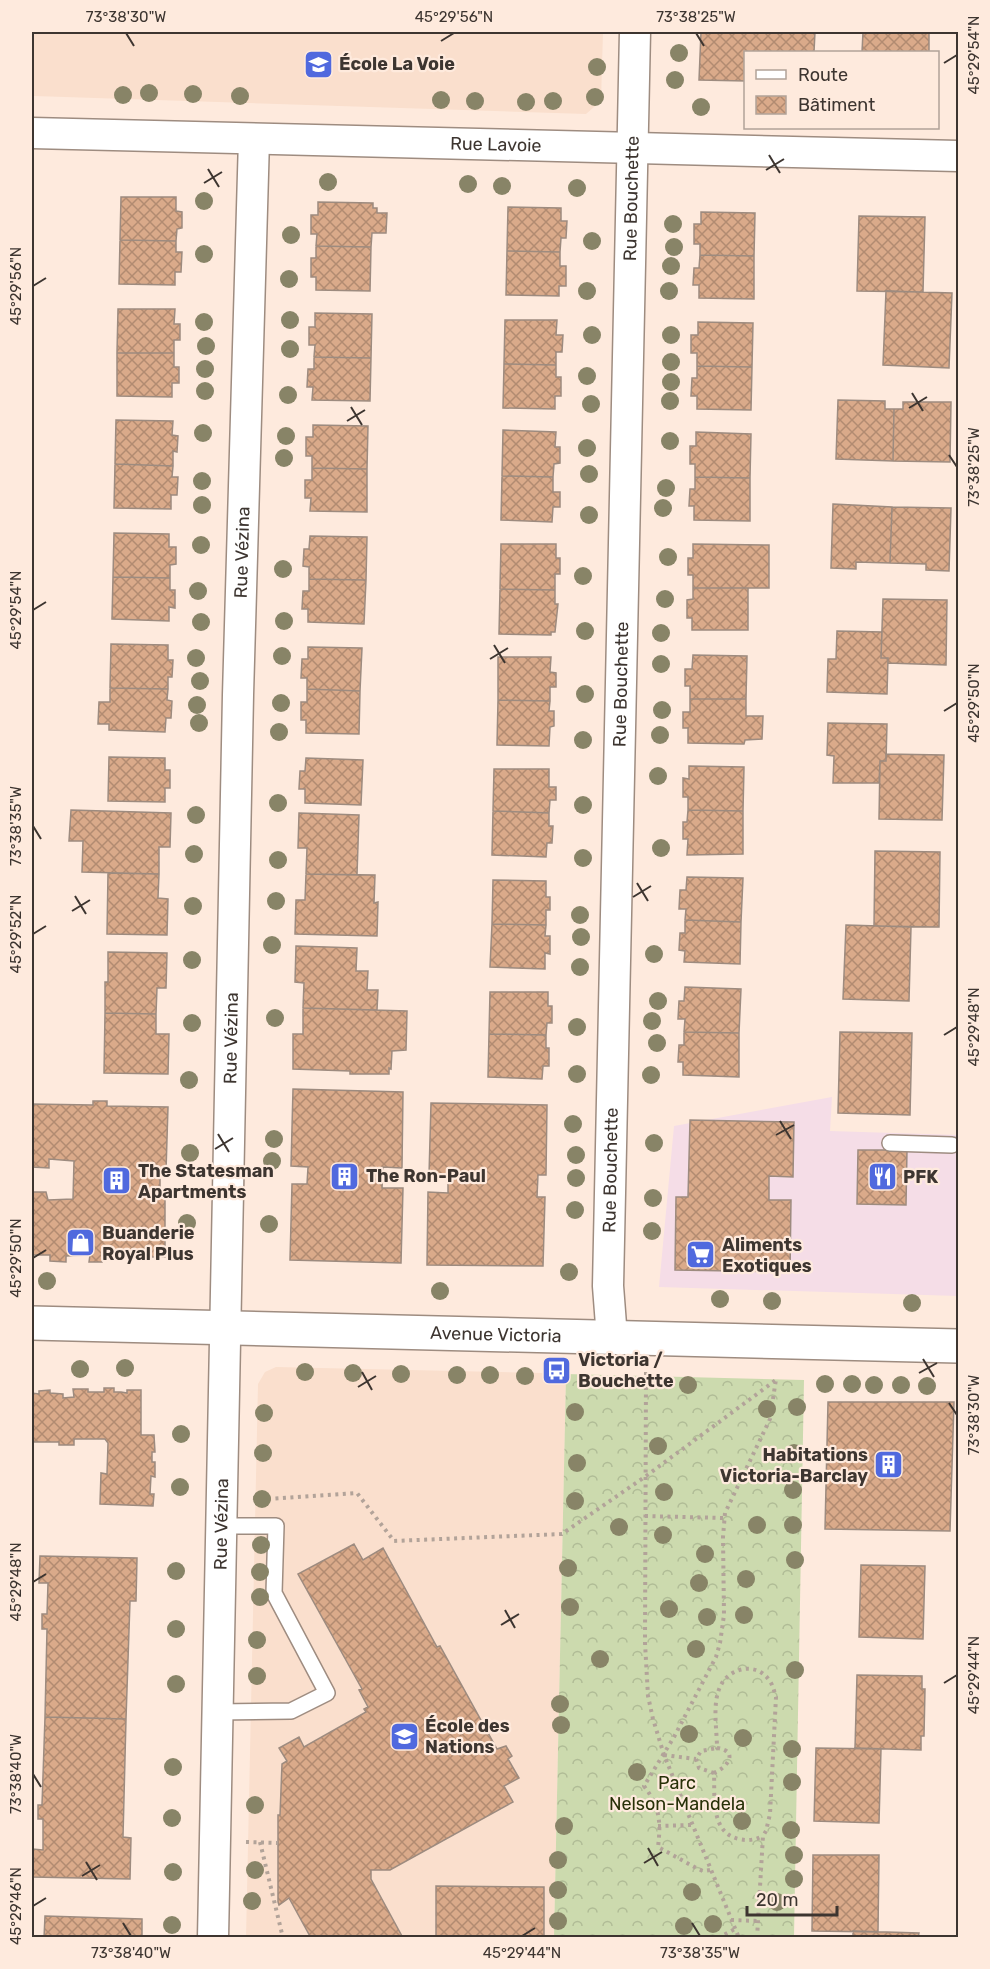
<svg xmlns="http://www.w3.org/2000/svg" width="990" height="1969" font-family="Rubik,sans-serif">
<defs>
<pattern id="forest-crowns" width="20" height="18" patternUnits="userSpaceOnUse" patternTransform="scale(1.5)"><rect width="20" height="18" fill="#ccdaae"/><path d="M2 6a3 3 0 1 1 6 0M12 15a3 3 0 1 1 6 0" fill="none" stroke="#b0bc96"/></pattern>
<pattern id="building-cross-hatch" width="8" height="8" patternUnits="userSpaceOnUse" patternTransform="scale(1.5)"><rect width="8" height="8" fill="#daaa8a"/><path d="M0 0l8 8M0 8l8-8" fill="none" stroke="#b28b71"/></pattern>
</defs>
<rect width="100%" height="100%" fill="#feeadd"/>
<path fill="#f5dde7" d="M832,1097L830,1131L958,1135V1296L659,1287L674,1126Z"/>
<path fill="#fadfcd" d="M33,32H603L601,101L586,114L34,96Z
M276,1367L543,1373V1381H559V1373L566,1374L554,1937L246,1938L258,1384L265,1372Z"/>
<path fill="url(#forest-crowns)" d="M566,1374L804,1380L794,1937H554Z"/>
<path fill="url(#building-cross-hatch)" stroke="#9d8b7f" stroke-width="1.5" d="M701,32H815L814,52H746V81L699,80Z
M863,32H929V52H862Z
M121,197H176V211L182,212V228L177,229L176,241L120,240Z
M318,202L373,203V208H377V213H387L386,233H372L371,247L316,246L317,234H311V215H318Z
M508,207L561,208V221H567L566,238H561L560,252L507,251Z
M701,212L755,213L754,256L700,255V244H694V224H701Z
M859,216L925,217L923,292L857,291Z
M120,240L176,241V252H182L181,272H175V285L119,284Z
M316,246L371,247L370,291L316,290V277H311V258H316Z
M507,251L560,252V266H566V286H559V296L506,295Z
M700,255L754,256V299L699,298V285H693L694,268H699Z
M886,291L952,293L949,368L883,365Z
M118,309H175L174,324H180V340H174V353H117Z
M315,313L372,314L371,358L314,357L315,345H309V327H315Z
M505,320H557L556,335H563L562,352H556V365L504,364Z
M698,322L753,323L752,367L697,366V353H691V335H698Z
M117,353H174V367H179V383H172V397L117,396Z
M314,357L371,358L370,401L312,400L313,387H307L308,369H314Z
M504,364L556,365V377H561V396H555V409L503,408Z
M697,366L752,367L751,410L697,409V396H691L692,378H697Z
M838,400L885,401V409H894L893,461L836,459Z
M903,402H951L950,462L893,461L894,409H903Z
M116,420L173,421L172,435L178,436L177,452L173,451V466L115,464Z
M313,425L368,426L367,469L312,468V456H306V437H313Z
M503,430L556,432L555,447H560V463L554,464L553,477L502,476Z
M696,432L751,434L750,478L695,477V464H690V446H696Z
M115,464L173,466L172,477H178L177,495H171V509L114,508Z
M312,468L367,469V512L310,511L311,498H305V480H312Z
M502,476L553,477V492H560V507H553L552,522L501,520Z
M695,477L750,478V521L694,520V506H689L690,489H695Z
M833,504L892,507L890,563L856,562V569L831,568Z
M892,507L951,508L949,571L926,570V564L890,563Z
M114,533L169,534V547H176V564L170,565V578L113,577Z
M310,536L367,537L366,580L309,579V567L303,566L304,549H309Z
M501,544H556V558H560V574H555V590L500,589Z
M693,544L769,545V588H693V575H688V558H693Z
M113,577L170,578V590H175V608L169,607V621L112,619Z
M309,579L366,580L364,624L308,622V609H302L303,591H309Z
M693,588H748V630H692V618H687V600L693,599Z
M500,589L555,590V604H558L555,632H551V635L499,634Z
M883,599L947,600L946,665L888,663V658H881Z
M837,631L882,632L881,658H888L887,694L827,692L828,659H836Z
M111,644L168,645V660H173L172,677H168V689L110,688Z
M308,647L362,648L360,691L307,689V678H301L302,659H308Z
M693,655L747,656L746,699H690V686H685V669H692Z
M498,657H551L550,672L556,673V687H550V701L498,700Z
M110,688L168,689L167,700L172,701L171,718H166L165,732L109,730V724H98L99,702H110Z
M307,689L360,691L359,734L306,733V720H301V702H307Z
M690,699H746V716H763L762,739L745,740L744,744L688,743V728H683V712H690Z
M498,700L550,701L549,711H554V726L550,727L549,746L497,745Z
M828,723L887,724L886,761H880L879,783H833L834,756L827,755Z
M886,754L944,755L942,820L879,819L880,761H886Z
M109,757L165,758V770H170V788H165V802L108,801Z
M306,758L363,760L361,805L305,803V789H299L300,771H305Z
M689,766L744,767L743,811L688,810V797H683V778L689,779Z
M494,769H549V787H556V800H550L549,813L493,811Z
M71,810L171,813L170,847H159V874L82,872L83,841H69Z
M688,810L743,811V854L687,855L688,839H683V822H687Z
M493,811L549,813V826H553L552,843H547L546,857L492,855Z
M299,813L359,815L357,875L306,874L307,848H298Z
M875,851L940,852L939,927L874,926Z
M108,873L159,874L158,898L168,899L167,935L107,934Z
M306,874L375,875L374,903L378,902L377,936L295,934L296,900H305Z
M687,877L743,878L741,922L685,920L686,909H679L680,890H686Z
M493,880L546,881V897H550V910H546V925L492,924Z
M685,920L741,922L740,964L684,962L685,951L679,950L680,933H685Z
M492,924L546,925L545,936H550V954L545,953V969L490,967Z
M846,925L911,927L909,1001L843,999Z
M296,946L357,948L356,971H368L367,990H378L377,1010L303,1008L304,983L295,982Z
M108,952L167,953L166,988H157L156,1014L105,1013V982H108Z
M685,987L741,989L739,1033L684,1032L685,1019H678L679,1001H684Z
M490,992H548V1006H552V1023H547L546,1035L489,1034Z
M303,1008L407,1011L406,1050L392,1051L391,1069L389,1068V1074H350V1071L293,1069V1034H303Z
M105,1013L156,1014V1034H169L168,1074L104,1073Z
M684,1032L739,1033V1077L683,1075V1062H678L679,1045H684Z
M840,1032L912,1033L910,1115L838,1113Z
M489,1034L546,1035V1048H549V1066H543L542,1079L488,1077Z
M293,1089L403,1092L402,1168L383,1167L382,1188H403L401,1263L290,1260L292,1184H307L308,1167L291,1166Z
M93,1101H107V1106L168,1107L166,1171H160V1194H165V1257H102V1262H89L90,1255L66,1256V1262L50,1261V1255H32V1192H46L48,1200L73,1199L74,1161L49,1159V1168L32,1167V1104L93,1105Z
M431,1103L547,1105L546,1175H538L537,1197H545L543,1266L427,1265L428,1192L448,1193V1175H429Z
M690,1120L794,1122L793,1177L769,1176V1200H791L790,1272L675,1270L676,1197H688Z
M858,1150H907L906,1205L857,1204Z
M104,1388H114V1392H121L127,1393V1390H141V1435H154L155,1452H152V1462H155V1477L151,1476L150,1494H154L153,1506L100,1504L101,1473L107,1474L108,1443L105,1439H74V1445H59V1442H32V1393L39,1394V1391L50,1390V1393L63,1394V1398L74,1397L73,1389H88V1392H104Z
M828,1402H954L950,1531L825,1529Z
M354,1544L363,1560L383,1548L437,1647L440,1646L497,1749L506,1746L512,1756L508,1759L519,1778L504,1786L513,1802L390,1870H371V1879L403,1938H311L289,1898L279,1905L278,1902V1815H280L282,1764L287,1761L279,1748L299,1737L304,1747L366,1712L364,1709L368,1707L359,1690L362,1689L298,1574Z
M40,1556L137,1558L136,1601H130L126,1719L45,1717L47,1629H42V1614H47L48,1583H39Z
M861,1565L925,1566L923,1639L859,1637Z
M857,1675L922,1676V1689H925L924,1736H921V1750L855,1748Z
M45,1717L126,1719L123,1837L131,1838L130,1879L32,1877L33,1849L43,1850V1819H38V1805H42Z
M816,1748L881,1749L879,1823L814,1821Z
M813,1855H879L878,1932L812,1931Z
M436,1886L544,1887V1938H436Z
M45,1916L142,1919V1938H44Z
M853,1931L919,1933L918,1938H853Z"/>
<g fill="none" stroke-linecap="round" stroke-linejoin="round">
<defs>
<path id="lane" d="M890,1143L952,1145
M217,1712L291,1711L327,1693L274,1593L276,1526H221"/>
<g id="street">
<path id="s1" d="M32,133L958,156"/>
<path id="s2" d="M612,1338L608,1286L635,32"/>
<path id="s3" d="M213,1938L238,695L254,139"/>
</g>
<g id="secondary">
<path id="s4" d="M32,1323L958,1346"/>
</g>
</defs>
<use href="#lane" stroke="#9e8c80" stroke-width="18"/>
<use href="#street" stroke="#9e8c80" stroke-width="33"/>
<use href="#secondary" stroke="#9e8c80" stroke-width="36"/>
<path stroke="#b2a399" stroke-width="4" stroke-dasharray="3 4.5" stroke-linecap="butt" d="M646,1372L645,1643L648,1696L653,1719L664,1755L739,1938
M253,1498L267,1499L357,1493L394,1541L562,1534L646,1476L776,1380
M645,1516L724,1518
M664,1755L696,1759
M714,1773L699,1768L696,1759L701,1751L717,1748
M658,1826L691,1825
M246,1842L278,1843
M260,1842L283,1938
M710,1870L703,1871L698,1869L658,1847C661,1822 660,1807 644,1786L674,1737L716,1657L720,1643L724,1615L723,1537L725,1513L770,1419L776,1379
M731,1920L759,1921
M718,1938L735,1929
M757,1938L763,1836L766,1831L770,1814L776,1697C774,1691 773,1685 769,1680C756,1661 728,1668 720,1687C712,1704 717,1730 717,1748C739,1751 728,1767 714,1773C715,1796 710,1833 739,1839C748,1841 755,1840 763,1836"/>
<use href="#lane" stroke="#fff" stroke-width="15"/>
<use href="#street" stroke="#fff" stroke-width="30"/>
<use href="#secondary" stroke="#fff" stroke-width="33"/>
</g>
<g fill="#888467">
<circle cx="679" cy="53" r="9"/>
<circle cx="597" cy="67" r="9"/>
<circle cx="675" cy="80" r="9"/>
<circle cx="149" cy="93" r="9"/>
<circle cx="193" cy="94" r="9"/>
<circle cx="123" cy="95" r="9"/>
<circle cx="240" cy="96" r="9"/>
<circle cx="595" cy="97" r="9"/>
<circle cx="441" cy="100" r="9"/>
<circle cx="475" cy="101" r="9"/>
<circle cx="553" cy="101" r="9"/>
<circle cx="526" cy="102" r="9"/>
<circle cx="701" cy="107" r="9"/>
<circle cx="328" cy="182" r="9"/>
<circle cx="468" cy="184" r="9"/>
<circle cx="502" cy="186" r="9"/>
<circle cx="577" cy="188" r="9"/>
<circle cx="204" cy="201" r="9"/>
<circle cx="673" cy="224" r="9"/>
<circle cx="291" cy="235" r="9"/>
<circle cx="592" cy="241" r="9"/>
<circle cx="674" cy="247" r="9"/>
<circle cx="204" cy="254" r="9"/>
<circle cx="671" cy="266" r="9"/>
<circle cx="289" cy="279" r="9"/>
<circle cx="587" cy="291" r="9"/>
<circle cx="669" cy="291" r="9"/>
<circle cx="290" cy="320" r="9"/>
<circle cx="204" cy="322" r="9"/>
<circle cx="592" cy="335" r="9"/>
<circle cx="671" cy="335" r="9"/>
<circle cx="206" cy="346" r="9"/>
<circle cx="290" cy="349" r="9"/>
<circle cx="671" cy="362" r="9"/>
<circle cx="205" cy="369" r="9"/>
<circle cx="587" cy="376" r="9"/>
<circle cx="671" cy="382" r="9"/>
<circle cx="205" cy="391" r="9"/>
<circle cx="288" cy="395" r="9"/>
<circle cx="670" cy="401" r="9"/>
<circle cx="591" cy="404" r="9"/>
<circle cx="203" cy="433" r="9"/>
<circle cx="286" cy="436" r="9"/>
<circle cx="670" cy="441" r="9"/>
<circle cx="587" cy="448" r="9"/>
<circle cx="284" cy="458" r="9"/>
<circle cx="589" cy="474" r="9"/>
<circle cx="202" cy="481" r="9"/>
<circle cx="666" cy="488" r="9"/>
<circle cx="202" cy="505" r="9"/>
<circle cx="663" cy="508" r="9"/>
<circle cx="589" cy="515" r="9"/>
<circle cx="201" cy="545" r="9"/>
<circle cx="668" cy="557" r="9"/>
<circle cx="283" cy="569" r="9"/>
<circle cx="583" cy="576" r="9"/>
<circle cx="198" cy="591" r="9"/>
<circle cx="665" cy="599" r="9"/>
<circle cx="284" cy="621" r="9"/>
<circle cx="201" cy="622" r="9"/>
<circle cx="585" cy="631" r="9"/>
<circle cx="661" cy="633" r="9"/>
<circle cx="282" cy="656" r="9"/>
<circle cx="196" cy="658" r="9"/>
<circle cx="661" cy="664" r="9"/>
<circle cx="200" cy="681" r="9"/>
<circle cx="585" cy="694" r="9"/>
<circle cx="281" cy="703" r="9"/>
<circle cx="197" cy="705" r="9"/>
<circle cx="662" cy="710" r="9"/>
<circle cx="199" cy="723" r="9"/>
<circle cx="279" cy="732" r="9"/>
<circle cx="660" cy="735" r="9"/>
<circle cx="583" cy="740" r="9"/>
<circle cx="658" cy="776" r="9"/>
<circle cx="278" cy="803" r="9"/>
<circle cx="583" cy="805" r="9"/>
<circle cx="196" cy="815" r="9"/>
<circle cx="661" cy="848" r="9"/>
<circle cx="194" cy="854" r="9"/>
<circle cx="583" cy="858" r="9"/>
<circle cx="278" cy="860" r="9"/>
<circle cx="276" cy="901" r="9"/>
<circle cx="193" cy="906" r="9"/>
<circle cx="580" cy="915" r="9"/>
<circle cx="581" cy="937" r="9"/>
<circle cx="272" cy="945" r="9"/>
<circle cx="654" cy="954" r="9"/>
<circle cx="192" cy="960" r="9"/>
<circle cx="580" cy="967" r="9"/>
<circle cx="658" cy="1001" r="9"/>
<circle cx="275" cy="1018" r="9"/>
<circle cx="652" cy="1021" r="9"/>
<circle cx="192" cy="1023" r="9"/>
<circle cx="577" cy="1027" r="9"/>
<circle cx="657" cy="1043" r="9"/>
<circle cx="577" cy="1074" r="9"/>
<circle cx="651" cy="1075" r="9"/>
<circle cx="189" cy="1080" r="9"/>
<circle cx="573" cy="1124" r="9"/>
<circle cx="274" cy="1139" r="9"/>
<circle cx="654" cy="1143" r="9"/>
<circle cx="190" cy="1153" r="9"/>
<circle cx="576" cy="1155" r="9"/>
<circle cx="272" cy="1161" r="9"/>
<circle cx="576" cy="1178" r="9"/>
<circle cx="653" cy="1198" r="9"/>
<circle cx="575" cy="1210" r="9"/>
<circle cx="187" cy="1223" r="9"/>
<circle cx="269" cy="1224" r="9"/>
<circle cx="652" cy="1231" r="9"/>
<circle cx="569" cy="1272" r="9"/>
<circle cx="47" cy="1281" r="9"/>
<circle cx="440" cy="1291" r="9"/>
<circle cx="720" cy="1299" r="9"/>
<circle cx="772" cy="1301" r="9"/>
<circle cx="912" cy="1303" r="9"/>
<circle cx="125" cy="1368" r="9"/>
<circle cx="80" cy="1369" r="9"/>
<circle cx="305" cy="1372" r="9"/>
<circle cx="353" cy="1373" r="9"/>
<circle cx="401" cy="1374" r="9"/>
<circle cx="457" cy="1375" r="9"/>
<circle cx="490" cy="1375" r="9"/>
<circle cx="525" cy="1376" r="9"/>
<circle cx="825" cy="1384" r="9"/>
<circle cx="852" cy="1384" r="9"/>
<circle cx="688" cy="1385" r="9"/>
<circle cx="874" cy="1385" r="9"/>
<circle cx="901" cy="1385" r="9"/>
<circle cx="927" cy="1386" r="9"/>
<circle cx="797" cy="1407" r="9"/>
<circle cx="767" cy="1409" r="9"/>
<circle cx="575" cy="1412" r="9"/>
<circle cx="264" cy="1413" r="9"/>
<circle cx="181" cy="1434" r="9"/>
<circle cx="658" cy="1446" r="9"/>
<circle cx="263" cy="1453" r="9"/>
<circle cx="794" cy="1453" r="9"/>
<circle cx="577" cy="1463" r="9"/>
<circle cx="180" cy="1487" r="9"/>
<circle cx="793" cy="1490" r="9"/>
<circle cx="664" cy="1492" r="9"/>
<circle cx="262" cy="1499" r="9"/>
<circle cx="575" cy="1501" r="9"/>
<circle cx="757" cy="1525" r="9"/>
<circle cx="793" cy="1525" r="9"/>
<circle cx="619" cy="1527" r="9"/>
<circle cx="663" cy="1535" r="9"/>
<circle cx="261" cy="1545" r="9"/>
<circle cx="705" cy="1554" r="9"/>
<circle cx="795" cy="1560" r="9"/>
<circle cx="568" cy="1568" r="9"/>
<circle cx="176" cy="1571" r="9"/>
<circle cx="260" cy="1572" r="9"/>
<circle cx="746" cy="1579" r="9"/>
<circle cx="699" cy="1583" r="9"/>
<circle cx="260" cy="1597" r="9"/>
<circle cx="570" cy="1607" r="9"/>
<circle cx="669" cy="1609" r="9"/>
<circle cx="744" cy="1615" r="9"/>
<circle cx="707" cy="1617" r="9"/>
<circle cx="176" cy="1629" r="9"/>
<circle cx="257" cy="1640" r="9"/>
<circle cx="696" cy="1649" r="9"/>
<circle cx="600" cy="1659" r="9"/>
<circle cx="795" cy="1670" r="9"/>
<circle cx="257" cy="1676" r="9"/>
<circle cx="176" cy="1684" r="9"/>
<circle cx="560" cy="1704" r="9"/>
<circle cx="561" cy="1725" r="9"/>
<circle cx="689" cy="1734" r="9"/>
<circle cx="743" cy="1738" r="9"/>
<circle cx="792" cy="1749" r="9"/>
<circle cx="173" cy="1767" r="9"/>
<circle cx="637" cy="1772" r="9"/>
<circle cx="792" cy="1782" r="9"/>
<circle cx="255" cy="1805" r="9"/>
<circle cx="172" cy="1818" r="9"/>
<circle cx="742" cy="1821" r="9"/>
<circle cx="564" cy="1826" r="9"/>
<circle cx="791" cy="1830" r="9"/>
<circle cx="794" cy="1855" r="9"/>
<circle cx="558" cy="1860" r="9"/>
<circle cx="255" cy="1870" r="9"/>
<circle cx="173" cy="1872" r="9"/>
<circle cx="794" cy="1879" r="9"/>
<circle cx="558" cy="1890" r="9"/>
<circle cx="692" cy="1892" r="9"/>
<circle cx="252" cy="1901" r="9"/>
<circle cx="777" cy="1902" r="9"/>
<circle cx="558" cy="1921" r="9"/>
<circle cx="713" cy="1924" r="9"/>
<circle cx="172" cy="1925" r="9"/>
<circle cx="684" cy="1926" r="9"/>
</g>
<path fill="none" stroke="#3d3530" stroke-width="2" d="M126,33L134,46M696,33L704,46M441,41L454,33M944,63L957,55M769,155L780,173M208,169L219,187M766,170L784,159M204,183L222,172M33,286L46,278M912,393L923,411M351,407L362,425M909,408L927,397M347,421L365,410M949,455L957,467M33,610L46,602M494,645L505,663M490,659L508,648M944,711L957,703M33,826L41,839M637,883L648,901M75,896L86,914M633,897L651,886M72,911L90,900M33,934L46,926M944,1035L957,1027M780,1121L791,1139M218,1134L229,1152M776,1135L794,1125M215,1149L233,1138M33,1258L46,1250M923,1359L934,1377M362,1372L372,1390M919,1373L937,1363M358,1387L376,1376M949,1403L957,1415M33,1582L46,1574M505,1610L515,1628M501,1625L519,1614M944,1683L957,1675M33,1774L41,1787M648,1848L658,1866M86,1862L97,1880M644,1863L662,1852M82,1876L100,1865M33,1906L46,1898M123,1923L131,1936M692,1923L700,1936M522,1936L535,1928"/>
<defs>
<symbol id="school-square" viewBox="-11 -11 22 22"><rect x="-9" y="-9" width="18" height="18" rx="4" fill="#5069de" stroke="#feeadd"/><path d="M0-5L7-2L0 1L-7-2ZM-4 1L0 2.5L4 1V4Q0 6-4 4Z" fill="#fff"/></symbol>
<symbol id="building-square" viewBox="-11 -11 22 22"><rect x="-9" y="-9" width="18" height="18" rx="4" fill="#5069de" stroke="#feeadd"/><path d="M-4-6H4V6H1V3H-1V6H-4ZM-2.5-4.3h1.7v1.8h-1.7ZM.8-4.3h1.7v1.8H.8ZM-2.5-1h1.7V.8h-1.7ZM.8-1h1.7V.8H.8Z" fill="#fff"/></symbol>
<symbol id="restaurant-square" viewBox="-11 -11 22 22"><rect x="-9" y="-9" width="18" height="18" rx="4" fill="#5069de" stroke="#feeadd"/><path d="M-5-6h1v4h1v-4h1v4h1v-4h1v5L-1.5 .5V6h-2V.5L-5-1ZM5-6V6H3V1.5H1.5Q1.5-4 5-6Z" fill="#fff"/></symbol>
<symbol id="shop-square" viewBox="-11 -11 22 22"><rect x="-9" y="-9" width="18" height="18" rx="4" fill="#5069de" stroke="#feeadd"/><path d="M-5-2.5h2.3a2.7 3.5 0 0 1 5.4 0H5L5.5 6h-11ZM-1.5-2.5h3a1.5 2.3 0 0 0-3 0Z" fill="#fff"/></symbol>
<symbol id="supermarket-square" viewBox="-11 -11 22 22"><rect x="-9" y="-9" width="18" height="18" rx="4" fill="#5069de" stroke="#feeadd"/><path d="M-6-5.5h2.5l.6 2H6L4.5 2H-2.5L-4.4-4H-6ZM-1.5 3.2a1.3 1.3 0 1 0 .1 0ZM3 3.2a1.3 1.3 0 1 0 .1 0Z" fill="#fff"/></symbol>
<symbol id="bus-square" viewBox="-11 -11 22 22"><rect x="-9" y="-9" width="18" height="18" rx="4" fill="#5069de" stroke="#feeadd"/><path d="M-5-6H5V4H4V6H2V4H-2V6H-4V4H-5ZM-3.5-4V0h7V-4ZM-3.5 1.2v1.5H-2V1.2ZM2 1.2v1.5H3.5V1.2Z" fill="#fff"/></symbol>
</defs>
<g fill-rule="evenodd">
<use href="#school-square" x="302" y="48" width="33" height="33"/>
<use href="#building-square" x="328" y="1160" width="33" height="33"/>
<use href="#restaurant-square" x="866" y="1160" width="33" height="33"/>
<use href="#building-square" x="100" y="1164" width="33" height="33"/>
<use href="#shop-square" x="64" y="1226" width="33" height="33"/>
<use href="#supermarket-square" x="684" y="1238" width="33" height="33"/>
<use href="#bus-square" x="540" y="1354" width="33" height="33"/>
<use href="#building-square" x="872" y="1448" width="33" height="33"/>
<use href="#school-square" x="388" y="1720" width="33" height="33"/>
</g>
<g text-anchor="middle" stroke-width="4.5" stroke-linejoin="round" paint-order="stroke">
<g font-size="18" font-weight="bold" fill="#3d3530" stroke="#feeadd" text-anchor="start">
<text x="339" y="70">École La Voie</text>
<text x="138" y="1177">The Statesman<tspan x="138" dy="21">Apartments</tspan></text>
<text x="366" y="1182">The Ron-Paul</text>
<text x="903" y="1183">PFK</text>
<text x="102" y="1239">Buanderie<tspan x="102" dy="21">Royal Plus</tspan></text>
<text x="722" y="1251">Aliments<tspan x="722" dy="21">Exotiques</tspan></text>
<text x="578" y="1366">Victoria /<tspan x="578" dy="21">Bouchette</tspan></text>
<text x="868" y="1461" text-anchor="end">Habitations<tspan x="868" dy="21">Victoria-Barclay</tspan></text>
<text x="425" y="1732">École des<tspan x="425" dy="21">Nations</tspan></text>
</g>
<g font-size="18" fill="#3d3530" stroke="#feeadd">
<text dy="6" stroke="none"><textPath href="#s1" startOffset="464">Rue Lavoie</textPath></text>
<text dy="6" stroke="none"><textPath href="#s2" startOffset="1140">Rue Bouchette</textPath></text>
<text dy="6" stroke="none"><textPath href="#s3" startOffset="1386">Rue Vézina</textPath></text>
<text dy="6" stroke="none"><textPath href="#s2" startOffset="654">Rue Bouchette</textPath></text>
<text dy="6" stroke="none"><textPath href="#s3" startOffset="900">Rue Vézina</textPath></text>
<text dy="6" stroke="none"><textPath href="#s2" startOffset="168">Rue Bouchette</textPath></text>
<text dy="6" stroke="none"><textPath href="#s4" startOffset="464">Avenue Victoria</textPath></text>
<text dy="6" stroke="none"><textPath href="#s3" startOffset="414">Rue Vézina</textPath></text>
</g>
<g font-size="18" fill="#273007" stroke="#feeadd">
<text x="677" y="1789">Parc<tspan x="677" dy="21">Nelson-Mandela</tspan></text>
</g>
</g>
<rect width="990" height="1969" fill="none" stroke="#feeadd" stroke-width="66"/>
<rect x="744" y="51" width="195" height="78" fill="#feeadd" stroke="#b1a298" stroke-width="1.5"/>
<rect x="756" y="70" width="30" height="9" fill="#ffffff" stroke="#b1a298" stroke-width="1.5"/>
<text x="798" y="81" font-size="18" fill="#3d3530">Route</text>
<rect x="756" y="96" width="30" height="18" fill="url(#building-cross-hatch)" stroke="#b1a298" stroke-width="1.5"/>
<text x="798" y="111" font-size="18" fill="#3d3530">Bâtiment</text>
<path d="M747 1906v9h90v-9" fill="none" stroke="#3d3530" stroke-width="3"/>
<text x="756" y="1906" font-size="18" fill="#3d3530" stroke="#feeadd" stroke-width="4.5" paint-order="stroke">20 m</text>
<rect x="33" y="33" width="924" height="1903" fill="none" stroke="#3d3530" stroke-width="2"/>
<g font-size="15" text-anchor="middle" fill="#3d3530">
<text x="126" y="22">73°38'30"W</text>
<text x="454" y="22">45°29'56"N</text>
<text x="696" y="22">73°38'25"W</text>
<text transform="translate(974 55) rotate(-90)" y="5">45°29'54"N</text>
<text transform="translate(16 286) rotate(-90)" y="5">45°29'56"N</text>
<text transform="translate(974 467) rotate(-90)" y="5">73°38'25"W</text>
<text transform="translate(16 610) rotate(-90)" y="5">45°29'54"N</text>
<text transform="translate(974 703) rotate(-90)" y="5">45°29'50"N</text>
<text transform="translate(16 826) rotate(-90)" y="5">73°38'35"W</text>
<text transform="translate(16 934) rotate(-90)" y="5">45°29'52"N</text>
<text transform="translate(974 1027) rotate(-90)" y="5">45°29'48"N</text>
<text transform="translate(16 1258) rotate(-90)" y="5">45°29'50"N</text>
<text transform="translate(974 1415) rotate(-90)" y="5">73°38'30"W</text>
<text transform="translate(16 1582) rotate(-90)" y="5">45°29'48"N</text>
<text transform="translate(974 1675) rotate(-90)" y="5">45°29'44"N</text>
<text transform="translate(16 1774) rotate(-90)" y="5">73°38'40"W</text>
<text transform="translate(16 1906) rotate(-90)" y="5">45°29'46"N</text>
<text x="131" y="1958">73°38'40"W</text>
<text x="522" y="1958">45°29'44"N</text>
<text x="700" y="1958">73°38'35"W</text>
</g>
</svg>
